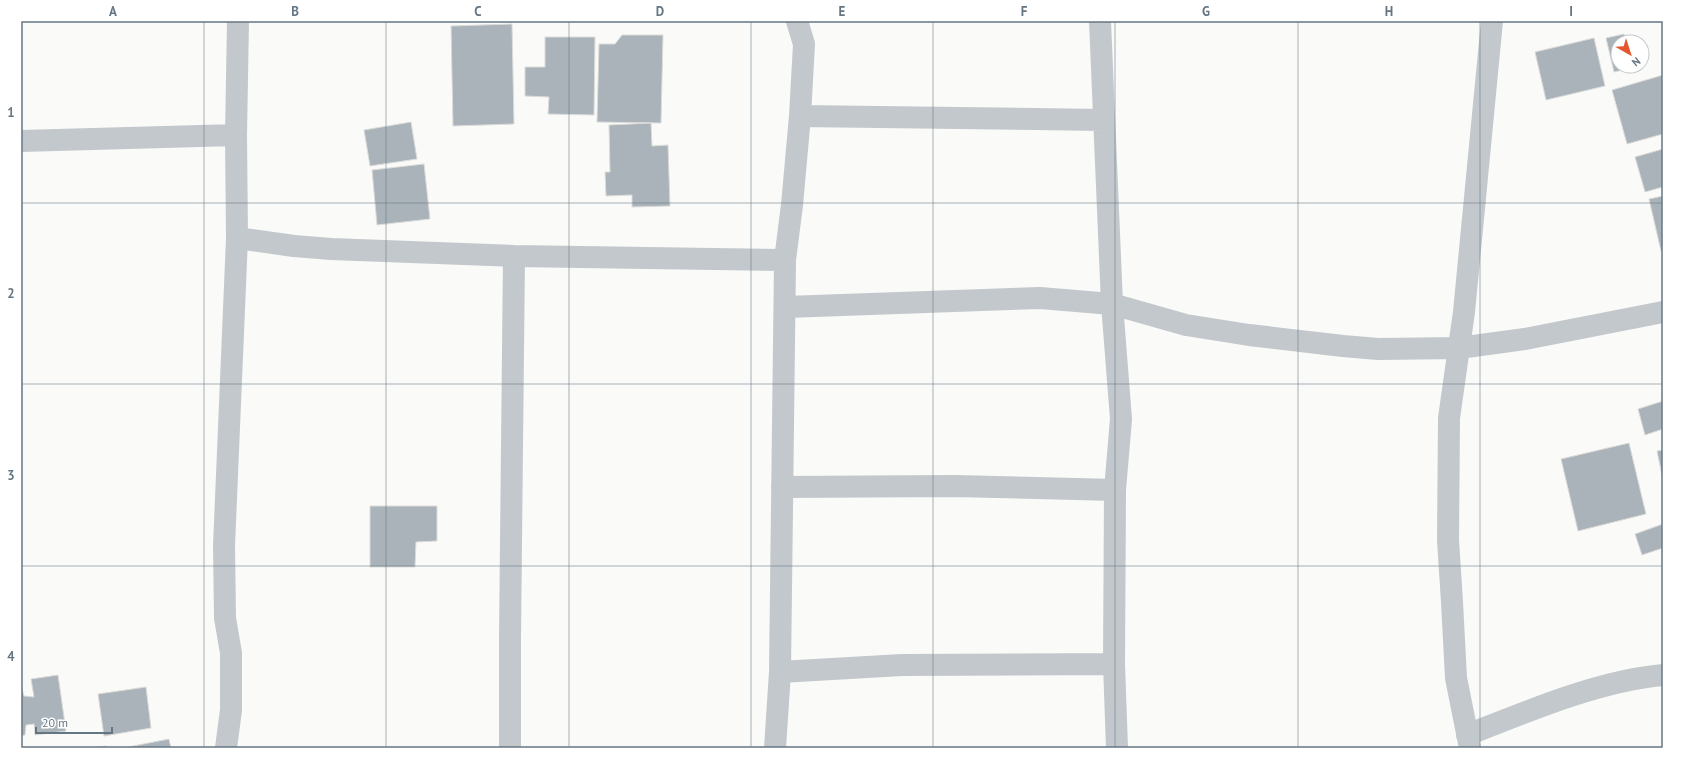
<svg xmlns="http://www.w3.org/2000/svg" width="1684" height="769" font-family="'PT Sans',sans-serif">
<rect width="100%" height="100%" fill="#fafaf8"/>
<path fill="#aab3b9" stroke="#dcdcda" d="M512,24L514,124L453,126L451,26Z
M1624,34L1626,42H1618V66H1631L1632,68L1614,72L1606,38Z
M622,35H663L661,123L597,122L599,44H615Z
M545,37H595L594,115L548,114L549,97L525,96V67H545Z
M1594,38L1605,86L1546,100L1535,52Z
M1663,75V134L1627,144L1612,90Z
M411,122L417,159L370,166L364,130Z
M651,123L652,146L668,145L670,206L632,207V195L606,196L605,172H610L609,125Z
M1663,149V187L1645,192L1635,157Z
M424,164L430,219L377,225L372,170Z
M1663,196V251H1661L1649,199Z
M1663,401V429L1645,435L1638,409Z
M1629,443L1646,514L1578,531L1561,459Z
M1663,450V480L1657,451Z
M370,506H437V541L416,542L415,567H370Z
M1663,524V548L1642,555L1635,534Z
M58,675L66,731L35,735L34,724L26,725L25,735L21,736V686L24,696L34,697L31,679Z
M146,687L151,728L104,736L98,694Z
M169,739L171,748H123Z
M106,746V748H91Z"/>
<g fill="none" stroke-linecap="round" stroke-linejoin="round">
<path stroke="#c3c8cc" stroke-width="22" d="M1100,21L1112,304L1121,419L1115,490L1114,664L1117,748
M800,116L1104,120
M21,141L236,135
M237,238L294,246L331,249L514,256L785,260
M786,307L1040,298L1112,304L1186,325L1249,335L1343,346L1378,349L1459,348L1525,339L1663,312
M782,487L954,486L1115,490
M780,672L902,665L1114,664
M1467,735C1528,711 1598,681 1663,675
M226,748L231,710V653L225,618L224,546L237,238L236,135L238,21
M510,748V638L514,256
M775,748L780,672L785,260L792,205L800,116L804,44L797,21
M1470,748L1456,678L1452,602L1448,540L1449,418L1464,312L1492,21"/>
</g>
<path fill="none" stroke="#657683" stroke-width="1" stroke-opacity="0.55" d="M204,21V748M386,21V748M569,21V748M751,21V748M933,21V748M1115,21V748M1298,21V748M1480,21V748M21,203H1663M21,384H1663M21,566H1663"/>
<rect width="1684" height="769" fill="none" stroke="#ffffff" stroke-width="44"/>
<g transform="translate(1630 54) rotate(141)"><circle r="19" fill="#ffffff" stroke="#c1c8cd"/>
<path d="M0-3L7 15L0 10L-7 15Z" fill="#e4572e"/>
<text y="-6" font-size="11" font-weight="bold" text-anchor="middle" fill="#657683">N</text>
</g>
<path d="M36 727v6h76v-6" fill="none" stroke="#657683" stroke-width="2"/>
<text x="42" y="727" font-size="12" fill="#657683" stroke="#ffffff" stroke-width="3" paint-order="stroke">20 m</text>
<rect x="22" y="22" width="1640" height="725" fill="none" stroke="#657683" stroke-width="1.5"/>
<g font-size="13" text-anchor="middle" font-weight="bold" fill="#657683">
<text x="113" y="16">A</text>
<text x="295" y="16">B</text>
<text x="478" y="16">C</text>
<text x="660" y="16">D</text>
<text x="842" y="16">E</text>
<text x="1024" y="16">F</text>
<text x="1206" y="16">G</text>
<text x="1389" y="16">H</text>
<text x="1571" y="16">I</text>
<text x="11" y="117">1</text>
<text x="11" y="298">2</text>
<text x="11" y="480">3</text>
<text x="11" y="661">4</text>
</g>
</svg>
